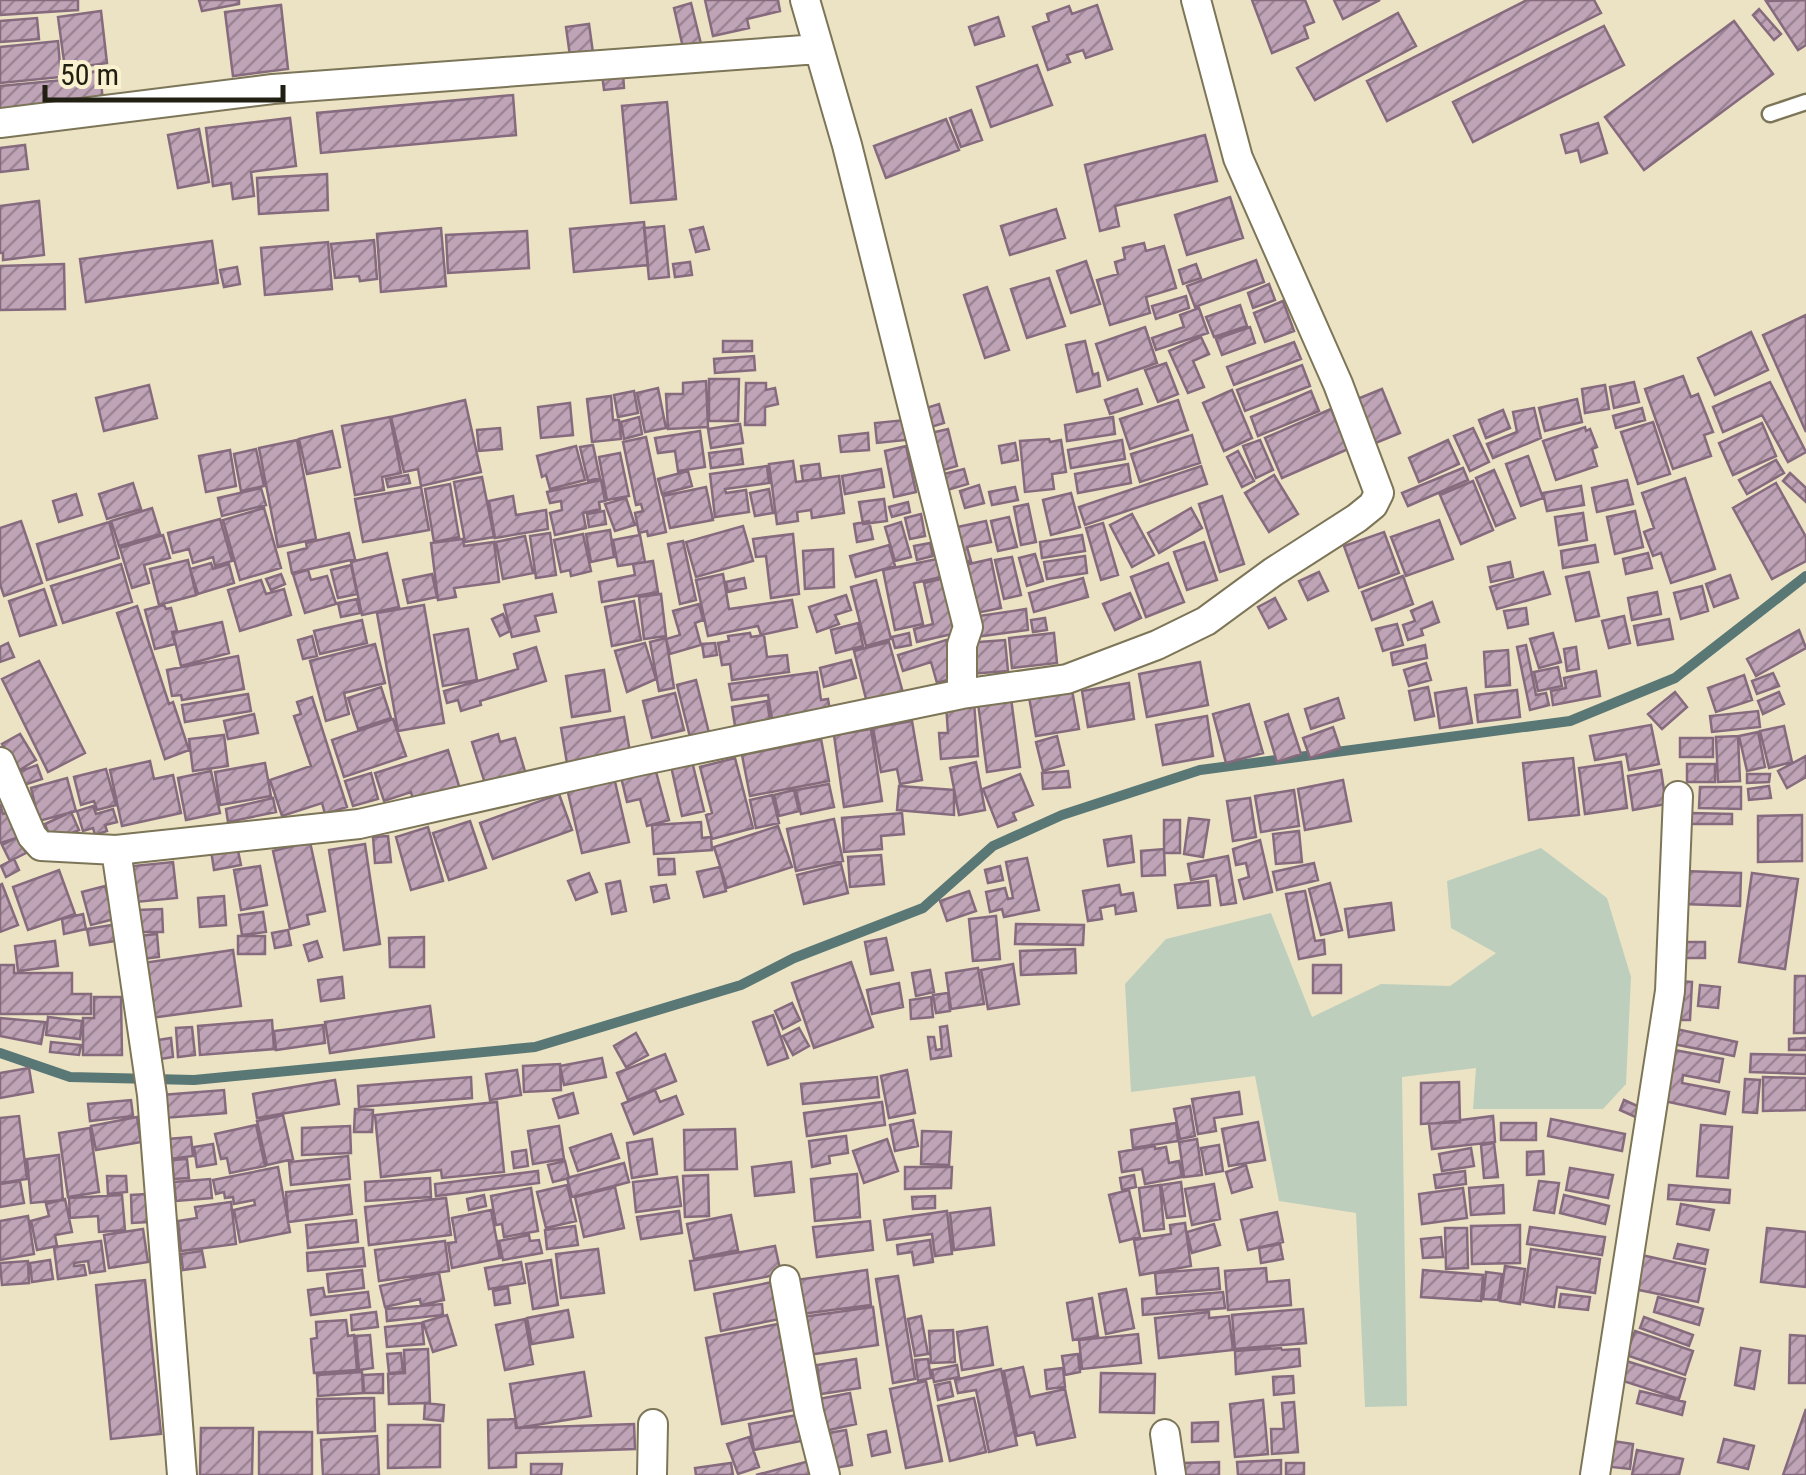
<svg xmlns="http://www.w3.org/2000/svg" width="1806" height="1475" font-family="'Roboto Condensed',sans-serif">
<defs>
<pattern id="building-hatch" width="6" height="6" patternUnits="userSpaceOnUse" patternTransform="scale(2.5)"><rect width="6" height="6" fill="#bfa3b6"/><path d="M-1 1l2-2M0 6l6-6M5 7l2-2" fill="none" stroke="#9b8493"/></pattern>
</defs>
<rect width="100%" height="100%" fill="#ece3c4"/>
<path fill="#bdcebc" d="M1541,848L1607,898L1631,977L1626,1084L1603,1109H1473L1476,1068L1402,1077L1407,1406L1365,1407L1356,1213L1279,1201L1255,1076L1131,1092L1125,984L1166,939L1271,913L1312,1017L1381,984L1450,986L1496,953L1451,928L1447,881Z"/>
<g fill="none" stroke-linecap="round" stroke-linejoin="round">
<path stroke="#597774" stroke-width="10" d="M0,1053L70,1077L194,1080L535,1047L741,985L794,958L923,908L993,846L1062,815L1200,770L1570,721L1675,678L1806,576"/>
</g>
<path fill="url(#building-hatch)" stroke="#866b7e" stroke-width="2.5" d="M0,0H78V10L0,15Z
M199,0H239V4L202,11Z
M705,0H778L780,11L747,19L749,28L713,36Z
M1252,0H1305L1314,22L1304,26L1308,38L1272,53Z
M1334,0H1380L1343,19Z
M1527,0H1594L1601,13L1387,121L1367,81Z
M1806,0V45L1798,50L1766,1Z
M691,3L702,48L684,52L674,8Z
M281,5L288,69L233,76L225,12Z
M1097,5L1112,49L1086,58L1083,50L1067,55L1070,62L1048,70L1033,27L1049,21L1047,14L1069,6L1072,14Z
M1759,9L1781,34L1774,40L1753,15Z
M101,11L107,63L65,69L58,17Z
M1398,13L1416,46L1315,100L1297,68Z
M998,17L1004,36L975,45L969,27Z
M37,18L39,39L0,42V21Z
M1734,21L1773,74L1644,170L1605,117Z
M589,24L593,53L570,56L566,27Z
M1604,26L1624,65L1473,142L1453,102Z
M58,41L61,77L0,83V47Z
M1037,65L1052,105L991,127L977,87Z
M100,71L103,102L0,111V86L64,80L63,75Z
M623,73L624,88L604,90L602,74Z
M513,95L516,135L321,153L317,113Z
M667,102L676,199L631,203L622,106Z
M971,110L982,140L961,147L950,118Z
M290,118L296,166L251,172L254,196L233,199L231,183L213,186L206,128Z
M946,119L959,150L886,178L874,146Z
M1598,123L1607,153L1581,162L1578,150L1566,153L1561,135Z
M199,129L209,182L178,188L168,135Z
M1205,135L1217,181L1115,206L1119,226L1100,231L1085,165Z
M25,145L28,169L0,172V148Z
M327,174L328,210L259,214L257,178Z
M1230,197L1243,238L1187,255L1175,215Z
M39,201L44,255L3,260V253H0V206Z
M1056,209L1065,238L1010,255L1001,226Z
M644,222L648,265L574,272L570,229Z
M664,226L669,277L649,279L644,228Z
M703,227L709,249L696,252L690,230Z
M441,228L446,286L381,292L377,234Z
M527,231L529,268L448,273L446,235Z
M374,240L377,279L360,281L359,276L335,278L331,244Z
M212,241L218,283L86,302L80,259Z
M328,242L332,289L265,295L261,248Z
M1144,243L1146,251L1164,246L1176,288L1146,297L1150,313L1110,325L1097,280L1118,274L1115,262L1125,259L1123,248Z
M1256,260L1264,282L1195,307L1187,286Z
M1086,261L1100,304L1071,313L1057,271Z
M690,262L692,275L675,277L673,264Z
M64,264L65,309L0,310V266Z
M1196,264L1201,278L1183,284L1179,270Z
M237,267L240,284L224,287L220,270Z
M1049,278L1065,326L1027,338L1011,289Z
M1269,284L1275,300L1253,308L1248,293Z
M987,287L1009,350L985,358L964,295Z
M1186,296L1189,308L1156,319L1152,306Z
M1283,301L1294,331L1265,342L1254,313Z
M1240,305L1247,326L1214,337L1206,317Z
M1199,308L1208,333L1156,350L1152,338L1184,327L1180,315Z
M1806,315V432L1763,335Z
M1145,327L1157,363L1108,380L1096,344Z
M1250,327L1255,343L1222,355L1216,339Z
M1751,332L1768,370L1715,395L1698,358Z
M1201,337L1209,354L1193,361L1204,387L1188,393L1169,351Z
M723,341H752V351L723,352Z
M1085,341L1093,375L1098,373L1100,386L1077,392L1066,345Z
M1294,342L1301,359L1234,385L1227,367Z
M754,356L755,370L715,373L714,359Z
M1166,363L1178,394L1158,402L1145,370Z
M1302,365L1310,386L1245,411L1237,390Z
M1683,376L1691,397L1698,394L1713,432L1704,435L1711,456L1673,469L1645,389Z
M709,379H739L738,421H709Z
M706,381L708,427L668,429L666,394H683V383Z
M1634,382L1639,402L1614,408L1610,387Z
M1770,382L1806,452L1788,462L1762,415L1723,432L1713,407Z
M746,383H766V390L775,388L778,404L765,407V425H745Z
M149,385L157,418L104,431L96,398Z
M1605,385L1609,409L1585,413L1582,389Z
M658,388L666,428L645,432L637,393Z
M1137,389L1142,404L1110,414L1105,400Z
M1382,389L1400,433L1368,446L1350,402Z
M1232,390L1252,438L1224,451L1203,403Z
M634,391L638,413L618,417L614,395Z
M1311,391L1319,411L1258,436L1251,417Z
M611,396L613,420H619L621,439L592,442L587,399Z
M1577,399L1582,422L1545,431L1539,408Z
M465,400L481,472L421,486L418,469L404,472L391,417Z
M1178,400L1188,430L1130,449L1120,419Z
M570,403L573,435L541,438L538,407Z
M939,404L944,423L928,428L923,409Z
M1534,408L1541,438L1493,458L1487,444L1517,432L1513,412Z
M1642,408L1645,420L1616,428L1613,416Z
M1331,409L1348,449L1282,478L1265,438Z
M1503,410L1510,428L1486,438L1479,420Z
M390,417L401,473L382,477L384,490L355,495L342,426Z
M639,417L642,434L624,439L621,422Z
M1113,417L1115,434L1067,441L1065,425Z
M905,420L906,440L877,443L875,423Z
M1653,422L1670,474L1638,484L1621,432Z
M1762,423L1776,456L1733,475L1719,443Z
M740,424L743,443L711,448L708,429Z
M1585,427L1586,431L1590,429L1597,447L1592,449L1597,466L1556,480L1543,441Z
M500,428L502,449L479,451L477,430Z
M1473,428L1489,462L1470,471L1454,436Z
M948,429L957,466L940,471L931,433Z
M332,431L340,467L307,474L299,439Z
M700,431L705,467L678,471L675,451L658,453L655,438Z
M868,433L869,450L841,452L839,436Z
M1192,435L1200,463L1140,482L1131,454Z
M646,437L666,532L648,536L647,531L639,533L635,513L643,511L641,504L636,505L623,442Z
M1049,439L1050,442L1061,440L1066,472L1052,474L1054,489L1025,492L1020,441Z
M297,440L316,539L278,547L259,448Z
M1122,440L1125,459L1071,468L1068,450Z
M1260,440L1273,470L1256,478L1243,446Z
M1448,440L1459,464L1419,482L1409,458Z
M1015,443L1018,460L1002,463L999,446Z
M593,445L600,478L588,481L580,447Z
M576,446L585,480L550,489L546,475L542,477L537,456Z
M906,446L916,492L894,497L885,451Z
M256,449L264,486L241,491L234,454Z
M741,449L743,464L711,468L709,453Z
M230,450L236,486L206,492L199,456Z
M1238,451L1254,481L1242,487L1227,457Z
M620,453L629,496L607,500L599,457Z
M1528,456L1543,498L1521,506L1506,464Z
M1776,460L1784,473L1747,494L1739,480Z
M793,461L796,482L839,476L844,513L812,518L811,510L797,512L798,521L777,524L769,464Z
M819,464L821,479L803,481L801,466Z
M1128,464L1131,483L1078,493L1075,474Z
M767,466L769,483L725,489L726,493L746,490L749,512L715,517L710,474Z
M1201,466L1207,484L1085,525L1079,507Z
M1463,468L1468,480L1408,506L1402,493Z
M881,469L884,487L845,494L842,476Z
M964,469L968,484L944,491L940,475Z
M1494,470L1515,518L1496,526L1476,478Z
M688,471L692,486L662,494L658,479Z
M1790,473L1806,488V502L1783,481Z
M408,475L410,483L388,487L386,479Z
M1274,475L1298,514L1269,532L1245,493Z
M482,477L494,537L465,542L454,482Z
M1685,478L1715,569L1671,583L1661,553L1653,556L1644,532L1654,528L1642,493Z
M601,480L605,501L599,502L600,509L583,513L586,528L555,535L550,513L562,510L561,501L550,503L547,492Z
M1627,480L1633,504L1597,512L1592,488Z
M1473,481L1493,530L1461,544L1440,495Z
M133,483L141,509L107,519L99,494Z
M1776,483L1806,537V561L1772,579L1733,508Z
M450,484L459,537L434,542L425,489Z
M979,485L984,503L965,508L960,491Z
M1581,486L1584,505L1547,511L1543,493Z
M421,487L429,530L363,542L355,499Z
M706,487L713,520L670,528L663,496Z
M1015,487L1018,500L992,505L989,492Z
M261,488L266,505L222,516L218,498Z
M769,489L773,513L755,516L750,493Z
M1071,493L1080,527L1051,535L1043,500Z
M76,494L82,515L59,522L53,501Z
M513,496L516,515L546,510L548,529L495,538L489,501Z
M1222,496L1244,564L1220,572L1199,504Z
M626,498L635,525L615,531L605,504Z
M884,499L887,521L863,524L859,502Z
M908,502L910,512L892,517L889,507Z
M1028,504L1036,542L1021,545L1014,507Z
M152,508L160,534L119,546L111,521Z
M264,508L281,568L240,580L223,520Z
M1191,508L1202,528L1159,553L1148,533Z
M604,511L606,524L589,527L587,514Z
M1635,511L1643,547L1615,554L1607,517Z
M1583,513L1587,540L1559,545L1555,517Z
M921,514L925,536L910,539L905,518Z
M1132,514L1154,555L1132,567L1110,525Z
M1009,517L1017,547L998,551L991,521Z
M220,519L232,561L215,566L213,557L193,563L189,549L173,553L168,533Z
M1439,520L1453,559L1406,576L1391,537Z
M21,521L42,583L4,596L0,584V528Z
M869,521L873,539L857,542L854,524Z
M986,521L991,542L967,547L971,561L955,565L948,529Z
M109,522L119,558L47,580L37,544Z
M901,522L911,557L895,561L885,527Z
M1103,523L1118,575L1101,580L1086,528Z
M743,526L753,561L696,577L686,542Z
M610,530L614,557L591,562L586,534Z
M1384,532L1399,573L1359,588L1344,546Z
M349,533L355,559L292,573L288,553L307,548L306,543Z
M550,533L556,575L536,578L530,536Z
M583,534L591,571L571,576L570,570L561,572L554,540Z
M793,534L799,594L771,598L766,556L756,557L753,539Z
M163,535L170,558L144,565L149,583L132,588L120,548Z
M640,535L645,562L618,566L613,540Z
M1082,535L1085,551L1042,558L1040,542Z
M525,536L533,573L503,579L496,542Z
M463,539L464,546L494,542L499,582L454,588L456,597L438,600L431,543Z
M683,541L696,600L680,604L668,544Z
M1204,542L1217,580L1187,590L1174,552Z
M930,543L933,556L917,560L914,546Z
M889,545L895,566L856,577L850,556Z
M1595,545L1598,562L1563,568L1561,551Z
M833,549L834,587L805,589L803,551Z
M387,553L399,607L362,615L351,562Z
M1648,553L1652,568L1626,574L1623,559Z
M1035,554L1043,581L1027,586L1019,558Z
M1085,556L1087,573L1047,579L1044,562Z
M947,557L951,575L914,583L923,624L895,630L883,570Z
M1012,557L1021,595L1004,599L995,560Z
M991,559L1001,608L966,615L956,567Z
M188,560L196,595L159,605L150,569Z
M653,561L658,592L602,602L599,582L635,575L633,564Z
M1510,562L1513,577L1491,582L1488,567Z
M211,563L213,569L229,564L234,583L198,594L190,569Z
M1168,563L1184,602L1146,617L1131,577Z
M121,564L132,602L63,623L51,586Z
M351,565L357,594L338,598L331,570Z
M308,570L311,580L327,576L336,604L305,613L293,574Z
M1319,572L1328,591L1308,600L1299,581Z
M1543,572L1550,594L1497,609L1490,587Z
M1589,572L1599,616L1576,621L1566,577Z
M281,574L285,584L271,590L266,579Z
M432,574L437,597L408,603L403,580Z
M723,574L729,609L792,600L797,627L761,635L758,626L708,636L696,580Z
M1730,575L1738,598L1714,607L1706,584Z
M953,576L965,631L917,642L914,629L933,624L924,583Z
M1403,576L1413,604L1372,620L1362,592Z
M744,578L746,588L728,592L726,582Z
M1083,578L1088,597L1034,612L1029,593Z
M261,580L266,594L284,589L291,615L240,631L228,590Z
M876,580L891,639L866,646L851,587Z
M1702,586L1708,611L1681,619L1674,593Z
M44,589L56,625L20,636L9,601Z
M1657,592L1661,614L1632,620L1628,598Z
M1130,593L1141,618L1115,630L1103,604Z
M552,594L556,612L535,616L539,631L512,637L504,605Z
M661,594L666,636L644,639L639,597Z
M846,595L851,610L835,615L839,624L817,632L809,607Z
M1275,598L1286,619L1269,628L1258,607Z
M357,599L360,613L341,617L338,603Z
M634,601L641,640L612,646L605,607Z
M1432,602L1439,622L1421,629L1423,635L1408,640L1403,625L1415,621L1411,611Z
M699,604L703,620L695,623L701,645L670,654L666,639L680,635L673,611Z
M164,605L166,609L171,608L177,631L172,632L175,644L155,649L145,610Z
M424,605L444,723L398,731L377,613Z
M137,606L169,704L173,702L189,750L165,759L117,613Z
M1526,608L1528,624L1508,628L1504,611Z
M1026,609L1028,630L975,637L972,617Z
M503,614L510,631L500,636L492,619Z
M1624,616L1630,643L1609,648L1602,621Z
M1045,618L1047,630L1033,632L1031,620Z
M1669,619L1673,639L1638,645L1634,626Z
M362,620L367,643L320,654L314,631Z
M222,622L229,653L181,666L173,633Z
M858,623L863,646L836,653L831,630Z
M1397,624L1403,645L1383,651L1376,629Z
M468,629L477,680L443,686L434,635Z
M1799,630L1806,648L1756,676L1747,659Z
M750,633L751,637L764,635L767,657L787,655L789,672L732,680L730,664L722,665L718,643L729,641L728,636Z
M909,633L911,645L895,648L892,637Z
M1054,633L1057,663L1012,668L1009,638Z
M1553,633L1561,662L1539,668L1530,639Z
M312,636L317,656L303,659L298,640Z
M666,638L674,688L659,691L650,642Z
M946,640L957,677L937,683L931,662L903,671L898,655Z
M1005,640L1008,671L969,674L966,643Z
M889,642L903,693L867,703L854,651Z
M8,643L14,657L0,662V647Z
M645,643L656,679L627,692L615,651Z
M715,643L717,655L704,657L702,644Z
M375,644L385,683L344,693L349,714L326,721L310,661Z
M1425,645L1427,658L1393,665L1391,653Z
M1526,645L1536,695L1546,693L1549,705L1530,710L1517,647Z
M536,647L546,681L480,701L481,705L461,711L458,700L447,703L444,691L518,669L514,654Z
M1576,647L1579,669L1567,671L1564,649Z
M1508,650L1510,685L1486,687L1484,652Z
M238,656L244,689L182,700L181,695L172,696L167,670Z
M851,660L856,678L824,687L820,668Z
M39,661L85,753L48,772L2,679Z
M1200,662L1208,705L1147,717L1139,674Z
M1426,663L1431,680L1409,686L1404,670Z
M1558,667L1562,686L1538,691L1534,672Z
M604,670L610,711L572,717L566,676Z
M1596,671L1600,696L1553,705L1551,691L1566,688L1564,678Z
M817,672L821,700L828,699L830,711L772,719L768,695L732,700L729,684Z
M1773,673L1779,686L1757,694L1752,681Z
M1744,675L1752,700L1716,712L1708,688Z
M696,680L709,733L690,737L677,685Z
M1129,683L1134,719L1088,727L1082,691Z
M381,687L391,718L358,729L348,698Z
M1428,687L1434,716L1415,720L1409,691Z
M1466,688L1472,723L1440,728L1435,693Z
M1072,690L1079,729L1036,736L1029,697Z
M1517,690L1520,717L1478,722L1475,695Z
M1675,692L1687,707L1662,729L1648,714Z
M1779,692L1784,704L1763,714L1758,701Z
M675,693L684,730L652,738L643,701Z
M248,694L251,711L185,722L182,705Z
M312,697L347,807L325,814L322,803L282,816L270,780L311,766L294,716L301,714L297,702Z
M1011,698L1020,767L987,772L978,703Z
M1338,698L1344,718L1311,729L1305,709Z
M767,701L770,720L735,726L732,707Z
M974,702L978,756L941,759L939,733H948L946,704Z
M1249,704L1263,753L1226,763L1213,714Z
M1758,711L1760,727L1712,732L1710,716Z
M254,714L258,733L228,739L224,721Z
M1288,714L1301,754L1277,762L1265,722Z
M1207,716L1213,756L1163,765L1156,725Z
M624,717L631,758L568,769L561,728Z
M393,719L406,756L344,777L332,740Z
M912,721L922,780L900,784L897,769L881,772L873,728Z
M1651,725L1659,764L1629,770L1626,754L1595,760L1590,736Z
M1784,726L1792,762L1769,768L1760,731Z
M1333,727L1340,748L1310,758L1303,738Z
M871,729L882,801L844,807L834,735Z
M1758,732L1765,767L1747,771L1739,736Z
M20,734L36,760L18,771L2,744Z
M498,734L500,742L515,738L527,778L487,790L472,742Z
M224,735L228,766L193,771L189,739Z
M1057,736L1064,765L1043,771L1036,742Z
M1738,736L1740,781L1718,782L1716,737Z
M1680,738H1713V757H1680Z
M821,739L829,781L750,796L742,755Z
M448,750L459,786L413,800L411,792L384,801L375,773Z
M1806,756V777L1787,788L1778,771Z
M735,758L753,828L712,839L706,815L712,813L700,767Z
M1573,758L1579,815L1529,820L1523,763Z
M150,761L154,779L173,775L181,813L122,826L110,770Z
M692,761L704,811L682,816L671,766Z
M976,762L985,810L959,815L950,768Z
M1621,762L1627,808L1585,814L1579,768Z
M265,763L271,796L220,805L215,772Z
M1687,764H1715V782H1687Z
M37,765L42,779L24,785L18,772Z
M655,768L669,820L647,826L640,799L627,802L621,777Z
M106,769L116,805L97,810L94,801L81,805L74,777Z
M1661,770L1666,804L1633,810L1628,776Z
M211,771L220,813L186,820L178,778Z
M1068,771L1070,787L1043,789L1042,773Z
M371,773L378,799L353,806L345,781Z
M613,773L629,842L582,853L566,784Z
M1020,774L1033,805L1013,813L1016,820L998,827L983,789Z
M1747,774H1770L1769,782L1747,783Z
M67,778L76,811L39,821L31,788Z
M1343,780L1351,821L1305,830L1298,789Z
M829,784L834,807L801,814L796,790Z
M899,786L954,790V815L897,810Z
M1769,786L1771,798L1749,800L1748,789Z
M1700,787H1741V809L1699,808Z
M794,790L799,811L779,816L774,795Z
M1294,790L1299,826L1261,832L1255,796Z
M559,794L572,830L493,859L480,823Z
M772,795L779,823L756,828L750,800Z
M273,798L276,812L228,822L226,809Z
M1250,798L1256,837L1233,841L1227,801Z
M0,804L3,814L12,811L20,837L0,843Z
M93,806L96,814L113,809L117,822L105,825L107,831L95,835L93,828L83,831L77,811Z
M71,812L79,830L52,842L45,824Z
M902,813L904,834L881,836L882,849L844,852L842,818Z
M1690,813L1732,814V824H1691Z
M1802,815V861L1758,862V816Z
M1189,818L1209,820L1203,857L1184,854Z
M834,819L843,861L796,871L787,829Z
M1164,820H1180V853H1164Z
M470,821L486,868L449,880L433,833Z
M701,822L702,838L711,837L712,850L654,854L652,825Z
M778,826L792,867L727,888L714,847Z
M428,827L443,881L411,890L396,837Z
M1299,831L1302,862L1276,864L1273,834Z
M388,836L391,862L375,863L373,837Z
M1131,836L1134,862L1108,866L1104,840Z
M18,837L26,853L10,861L2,845Z
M1260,840L1272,892L1244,899L1239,880L1249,877L1246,863L1236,865L1233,849Z
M310,842L325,911L307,915L309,924L290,929L273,851Z
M365,844L380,944L344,950L329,850Z
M237,846L241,865L214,870L211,850Z
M1164,849L1165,875L1142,876L1141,851Z
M881,855L884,884L850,887L848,857Z
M1228,856L1236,903L1221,905L1216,875L1191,880L1188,864Z
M1027,858L1039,910L1004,917L1002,909L990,912L986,892L1005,888L1008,899L1013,898L1006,862Z
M14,859L19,870L6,877L1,866Z
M658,859H674L675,874L659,875Z
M173,862L177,898L136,902L133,866Z
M1314,863L1318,880L1277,890L1273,872Z
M841,864L848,893L804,904L797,875Z
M260,866L267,905L241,910L234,870Z
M1000,866L1003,880L988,883L985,870Z
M720,867L726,891L704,897L697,872Z
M59,870L75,914L28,930L13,887Z
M1684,871L1741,873L1740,906L1683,904Z
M589,873L597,892L576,900L568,881Z
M1752,873L1798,879L1785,969L1739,962Z
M620,881L626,911L612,914L606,884Z
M1208,881L1210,905L1178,908L1175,885Z
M1330,883L1342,930L1321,935L1309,889Z
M2,884L18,925L0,932V885Z
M666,885L669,898L654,902L651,887Z
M1119,885L1121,895L1133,893L1136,911L1116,914L1115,905L1100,908L1102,919L1088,921L1083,891Z
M105,886L114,919L91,925L82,892Z
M969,891L976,911L947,921L940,901Z
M1305,891L1315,941L1324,940L1325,954L1299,959L1286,894Z
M224,896L226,925L200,927L198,898Z
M1391,903L1394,930L1349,937L1345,909Z
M162,909L163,932H138L137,910Z
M263,912L266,932L242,935L239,915Z
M83,914L86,929L64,934L62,919Z
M996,916L1000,959L973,961L969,919Z
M118,924L121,940L90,945L87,929Z
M1016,924L1084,925L1083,945L1015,944Z
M288,930L291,945L275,948L272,933Z
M157,934L159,957L141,959L139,936Z
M238,936H265V954H238Z
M424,937V967H390L389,938Z
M886,938L893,970L871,974L865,942Z
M55,941L58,966L18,971L15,946Z
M317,941L322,957L309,961L304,945Z
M1681,942H1705V958H1681Z
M1075,949L1076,973L1021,975L1020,951Z
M233,950L241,1006L150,1018L143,963Z
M851,962L873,1027L814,1048L792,983Z
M1013,964L1019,1004L988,1009L981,970Z
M0,965H14V973H72V994H91V1014H0Z
M1313,965H1341V993H1313Z
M978,968L984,1004L951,1009L946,973Z
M930,970L934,992L916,996L912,973Z
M1795,976H1806V1033H1794Z
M342,977L344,998L321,1001L318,980Z
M1676,981L1692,982L1690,1020H1675Z
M899,983L903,1007L872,1014L867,990Z
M1700,985L1720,987L1718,1008L1698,1006Z
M948,993L950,1011L936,1013L933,995Z
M94,997H121L122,1055H83V1018H94Z
M931,997L933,1017L911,1019L910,1000Z
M792,1003L800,1020L783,1029L775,1011Z
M430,1006L434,1037L330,1053L325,1022Z
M773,1015L788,1058L768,1065L753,1022Z
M48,1017L82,1021L80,1039L46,1035Z
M0,1018L45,1022L41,1044L0,1036Z
M272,1020L274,1049L200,1055L198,1026Z
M323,1025L325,1043L276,1050L274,1031Z
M947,1026L951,1056L931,1059L928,1037H934L936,1050L942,1049L940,1027Z
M192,1027L195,1055L178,1057L176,1028Z
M799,1028L809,1046L793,1055L783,1036Z
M1676,1029L1737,1042L1734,1056L1673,1044Z
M636,1033L648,1055L626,1067L614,1046Z
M171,1038L173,1057L154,1060L151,1041Z
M1806,1038V1050H1789V1039Z
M51,1042L81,1045L79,1055L50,1052Z
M1669,1049L1723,1059L1719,1082L1683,1075L1682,1083L1729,1092L1725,1114L1664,1101Z
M665,1054L676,1081L628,1100L617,1073Z
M1751,1054L1806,1055V1074L1750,1072Z
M602,1058L606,1077L564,1085L560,1066Z
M560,1064L561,1090L524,1092L523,1066Z
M29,1068L33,1092L0,1098V1073Z
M517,1070L521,1095L490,1100L486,1074Z
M907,1070L915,1113L889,1118L881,1076Z
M471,1077L472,1098L359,1107L358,1086Z
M877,1077L879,1097L803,1104L801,1084Z
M1763,1077L1806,1078V1110L1763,1111Z
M1745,1079L1760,1080L1757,1113L1743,1112Z
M335,1080L339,1104L257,1118L253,1094Z
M1459,1082L1460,1122L1421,1124V1083Z
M224,1090L226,1113L164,1118L162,1095Z
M655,1090L660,1102L676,1096L683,1114L634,1134L622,1104Z
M1239,1092L1242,1114L1214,1118L1216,1131L1198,1134L1192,1099Z
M573,1093L578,1113L559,1118L553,1099Z
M131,1100L133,1116L90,1121L88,1104Z
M1624,1100L1644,1109L1640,1119L1620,1110Z
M497,1102L504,1172L442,1178L441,1170L381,1177L375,1115Z
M882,1102L885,1125L807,1136L804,1113Z
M1190,1106L1195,1136L1180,1139L1174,1109Z
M355,1109L373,1110L372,1132H354Z
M283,1115L293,1159L267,1165L257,1121Z
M19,1116L27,1179L0,1183V1118Z
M1493,1116L1495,1142L1432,1149L1429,1124Z
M137,1117L141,1142L96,1150L91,1126Z
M1551,1119L1625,1134L1622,1151L1548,1136Z
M913,1120L918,1146L895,1151L890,1125Z
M1258,1122L1265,1160L1229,1166L1222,1129Z
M1176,1123L1178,1141L1133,1148L1131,1130Z
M1501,1123H1536V1140H1501Z
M256,1125L265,1166L230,1173L227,1158L221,1159L215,1134Z
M1701,1125L1732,1127L1728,1178L1697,1176Z
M350,1126L351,1153L302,1155V1128Z
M559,1126L564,1159L533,1164L528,1131Z
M90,1128L99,1192L68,1197L59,1133Z
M735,1129L737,1169L685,1170L684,1130Z
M922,1131L951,1132L949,1165L921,1164Z
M611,1134L619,1158L578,1171L570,1148Z
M846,1136L848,1153L829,1156L830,1163L812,1167L809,1141Z
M191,1137L193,1156L170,1159L168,1139Z
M652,1139L657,1174L632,1178L627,1143Z
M887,1139L898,1171L864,1183L853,1151Z
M1197,1139L1202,1175L1184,1177L1179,1142Z
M1494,1143L1498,1177L1484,1178L1481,1145Z
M213,1144L216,1164L197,1167L194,1147Z
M1219,1145L1223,1171L1206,1174L1201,1148Z
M1155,1146V1149L1166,1147L1169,1163L1179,1161L1182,1177L1145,1184L1142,1169L1122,1172L1119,1152Z
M1471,1148L1474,1166L1442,1171L1439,1154Z
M526,1150L528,1166L514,1168L512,1152Z
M1543,1151L1544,1174L1527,1175V1152Z
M59,1155L63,1200L31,1203L27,1159Z
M348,1156L350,1179L291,1185L289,1162Z
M187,1159L189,1178L174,1179L172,1160Z
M565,1161L569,1178L553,1182L548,1165Z
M791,1162L794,1192L755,1196L752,1167Z
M624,1163L629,1182L572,1197L567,1178Z
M1246,1165L1252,1187L1232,1193L1226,1172Z
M278,1167L290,1232L240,1242L234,1210L255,1205L254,1200L234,1204L233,1197L225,1198L224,1192L216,1194L213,1180Z
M905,1167H952L951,1188L905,1189Z
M1570,1168L1613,1175L1608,1198L1566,1190Z
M538,1171L539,1183L436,1196L435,1184Z
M1465,1171L1466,1184L1436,1188L1434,1175Z
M857,1174L860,1217L815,1221L811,1179Z
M708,1175L709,1216L685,1217L683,1176Z
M1134,1175L1136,1187L1122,1190L1120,1178Z
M107,1176H126L127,1192L108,1194Z
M677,1177L681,1206L636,1212L633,1182Z
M430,1178L431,1197L366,1201L365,1182Z
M210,1179L212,1198L176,1201L174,1182Z
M20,1181L24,1203L0,1207V1184Z
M1539,1181L1559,1183L1554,1213L1534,1210Z
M1181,1182L1185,1216L1167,1218L1161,1185Z
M1214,1184L1220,1219L1192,1225L1185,1189Z
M349,1185L352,1214L288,1222L286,1192Z
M567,1185L576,1221L546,1228L537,1192Z
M1160,1185L1164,1229L1144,1231L1139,1188Z
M1503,1185L1504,1213L1471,1215L1469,1188Z
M1669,1185L1730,1190L1729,1203L1668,1199Z
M615,1187L624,1228L584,1237L575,1197Z
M531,1188L538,1231L504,1237L502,1224L496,1225L491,1196Z
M1463,1188L1467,1218L1422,1224L1419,1194Z
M1129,1190L1140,1237L1120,1242L1109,1195Z
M146,1194L148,1222L132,1223L131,1195Z
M122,1195L125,1230L99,1232L98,1216L70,1218L69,1198Z
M484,1195L486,1206L469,1210L467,1199Z
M1564,1195L1609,1206L1605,1224L1560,1213Z
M935,1196V1208L913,1209L912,1197Z
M446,1198L451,1235L369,1245L365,1207Z
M65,1199L72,1232L55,1235L57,1246L37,1250L31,1221L49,1216L46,1204Z
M231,1202L236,1244L181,1251L178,1221L197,1218L195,1207Z
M1681,1204L1714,1210L1709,1230L1677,1224Z
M990,1208L994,1245L954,1250L950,1213Z
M491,1210L500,1258L452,1268L448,1243L456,1242L452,1218Z
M679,1211L682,1233L641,1239L637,1217Z
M947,1211L952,1254L935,1256L932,1234L887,1240L884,1220Z
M1277,1212L1283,1242L1248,1250L1241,1220Z
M731,1215L738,1250L694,1259L687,1224Z
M28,1216L34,1254L0,1260V1221Z
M356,1220L358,1242L308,1248L306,1225Z
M870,1221L873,1250L817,1257L813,1227Z
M1185,1223L1191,1266L1140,1275L1134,1240L1171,1234L1170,1225Z
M1214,1224L1220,1245L1192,1253L1187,1232Z
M1520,1225V1263L1472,1264L1471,1226Z
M575,1226L578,1245L547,1249L545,1230Z
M1530,1227L1605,1237L1602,1255L1527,1244Z
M1445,1228H1467L1468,1268L1446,1269Z
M1767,1228L1806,1232V1287L1761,1282Z
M143,1229L148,1262L109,1268L104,1235Z
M529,1235L530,1241L539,1240L542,1253L503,1260L499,1241Z
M1441,1237L1443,1257L1423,1258L1421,1239Z
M930,1240L933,1262L914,1265L912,1252L898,1254L897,1245Z
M101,1241L105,1271L90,1273L88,1261L74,1263V1266L84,1265L86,1275L58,1279L54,1247Z
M445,1241L449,1271L379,1281L375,1250Z
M1280,1244L1283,1259L1261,1263L1259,1248Z
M1678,1244L1708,1250L1705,1264L1674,1258Z
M775,1246L781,1274L695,1290L690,1261Z
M363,1248L365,1266L308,1271L307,1253Z
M598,1249L604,1293L561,1298L556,1254Z
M1531,1249L1600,1259L1595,1293L1557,1287L1554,1307L1523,1302Z
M202,1251L205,1267L183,1270L181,1254Z
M1637,1254L1705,1269L1698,1302L1629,1288Z
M50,1260L53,1279L32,1282L30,1263Z
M551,1260L558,1305L533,1309L526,1264Z
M28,1261L29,1283L2,1285L0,1263Z
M521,1262L525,1283L489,1289L485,1268Z
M1505,1266L1525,1269L1520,1304L1500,1301Z
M1218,1268L1220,1289L1157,1294L1155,1273Z
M1266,1268L1267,1282L1289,1280L1291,1305L1228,1310L1225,1271Z
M362,1270L364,1288L329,1292L327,1274Z
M867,1270L871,1305L801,1314L796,1280Z
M1423,1270L1483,1275L1481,1301L1421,1297Z
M1486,1272L1502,1274L1498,1300L1483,1299Z
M439,1273L444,1300L421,1305L420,1299L385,1307L380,1286Z
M898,1276L915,1379L893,1383L876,1279Z
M145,1280L161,1434L111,1439L96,1285Z
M782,1280L789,1317L721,1331L714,1294Z
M323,1288L325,1297L368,1292L370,1307L311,1315L308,1290Z
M508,1288L510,1303L495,1305L493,1291Z
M1126,1289L1134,1328L1106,1334L1099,1294Z
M1223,1292L1225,1308L1143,1315L1142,1299Z
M1561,1294L1590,1297L1588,1310L1559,1307Z
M1658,1297L1703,1309L1699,1325L1654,1312Z
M1092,1298L1098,1336L1073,1340L1067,1303Z
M442,1304L443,1315L387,1321L386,1309Z
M873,1307L878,1345L807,1355L802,1317Z
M1303,1309L1306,1343L1235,1349L1232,1315Z
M568,1310L573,1337L532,1344L527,1318Z
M376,1312L378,1327L352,1330L351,1315Z
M1209,1312V1318L1229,1316L1233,1350L1159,1358L1155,1318Z
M447,1315L456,1345L433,1352L423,1322Z
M921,1316L928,1354L915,1356L908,1319Z
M1644,1317L1693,1335L1689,1346L1640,1328Z
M525,1319L533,1364L505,1370L496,1325Z
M346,1320L348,1336L354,1335L357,1370L314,1373L311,1339L317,1338L316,1322Z
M422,1323L424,1344L387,1347L385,1327Z
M778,1324L794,1410L722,1424L706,1338Z
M987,1327L993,1365L962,1370L957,1332Z
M953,1330L955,1362L931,1363L929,1331Z
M1635,1331L1693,1351L1685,1375L1626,1355Z
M1138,1334L1141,1363L1082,1369L1079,1340Z
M370,1335L373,1368L359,1370L356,1336Z
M1790,1335L1806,1336V1383H1789Z
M1281,1348L1282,1350L1299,1349L1300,1366L1236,1374L1235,1351Z
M1741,1348L1760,1351L1754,1389L1735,1385Z
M428,1349L430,1403L389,1404L388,1374L405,1373L404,1350Z
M401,1353L403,1372L389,1373L387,1354Z
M1078,1354L1080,1372L1065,1375L1062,1356Z
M856,1359L860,1388L821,1394L817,1365Z
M928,1359L931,1378L918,1381L915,1360Z
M1623,1360L1685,1379L1679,1399L1617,1379Z
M957,1365L959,1377L934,1382L932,1370Z
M1023,1367L1030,1397L1065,1389L1075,1437L1037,1445L1034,1432L1017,1436L1004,1371Z
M1063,1368L1065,1387L1047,1389L1045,1370Z
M1001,1369L1017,1445L989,1452L976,1390L958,1393L955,1380Z
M362,1372L363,1393L318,1396L317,1375Z
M584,1372L591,1416L517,1428L510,1384Z
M1101,1373L1155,1374L1154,1413L1100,1412Z
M383,1374V1393H364L363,1375Z
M1293,1376L1294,1393L1274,1395L1273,1377Z
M926,1381L942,1461L906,1468L890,1389Z
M950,1382L953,1396L938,1400L935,1385Z
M1640,1391L1685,1402L1682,1415L1637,1403Z
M850,1393L856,1424L825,1431L819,1399Z
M374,1398L375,1431L318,1433L317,1399Z
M974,1398L986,1452L950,1461L938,1406Z
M1263,1400L1268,1454L1235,1457L1230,1404Z
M1294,1402L1298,1452L1272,1454L1271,1429H1284L1282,1403Z
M425,1403L444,1405L443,1421L424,1419Z
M1806,1409V1475H1783Z
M797,1415L801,1441L754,1450L749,1424Z
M515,1419L516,1428L634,1424L635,1449L516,1453V1467L489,1468L488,1420Z
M1218,1422V1441L1192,1442V1423Z
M388,1425H440V1467L388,1468Z
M201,1428H253L252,1475H200Z
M846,1430L852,1465L829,1469L822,1434Z
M886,1431L890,1452L872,1456L868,1435Z
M259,1432H312V1475H259Z
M377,1436L379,1475H323L321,1440Z
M749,1437L759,1467L738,1474L727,1444Z
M1724,1439L1754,1446L1748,1469L1718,1462Z
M1606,1440L1633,1444L1630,1469L1602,1466Z
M1637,1450L1683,1459L1679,1475H1632Z
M813,1460L817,1475H756Z
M1281,1460V1475H1238L1237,1462Z
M1219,1462V1475H1184L1183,1463Z
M731,1463L733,1475H696L695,1468Z
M1286,1463H1304V1475H1286Z
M531,1464H562L561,1475H531Z"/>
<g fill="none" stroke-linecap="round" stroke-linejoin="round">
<defs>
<path id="service" d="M1770,114L1806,102"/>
<path id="minor" d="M805,0L847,145L968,627L962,645V694
M0,123L273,89L818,49
M0,762L32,836L41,846L116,850L359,824L639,761L962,694L1067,679L1157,645L1206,621L1273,572L1357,518L1373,505L1379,493L1338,384L1238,158L1196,0
M116,850L152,1095L182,1475
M785,1280L809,1412L825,1475
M1165,1434L1171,1475
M652,1475L653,1424
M1595,1475L1670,991L1678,796"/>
</defs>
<use href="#service" stroke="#7c7558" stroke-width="19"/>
<use href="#minor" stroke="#7c7558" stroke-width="32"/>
<use href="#service" stroke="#fff" stroke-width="14"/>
<use href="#minor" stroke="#fff" stroke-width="28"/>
</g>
<path d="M45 85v15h238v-15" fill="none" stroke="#211e12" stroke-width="5"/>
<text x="60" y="85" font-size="30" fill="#211e12" stroke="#f9f1d0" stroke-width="8" paint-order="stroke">50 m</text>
</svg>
